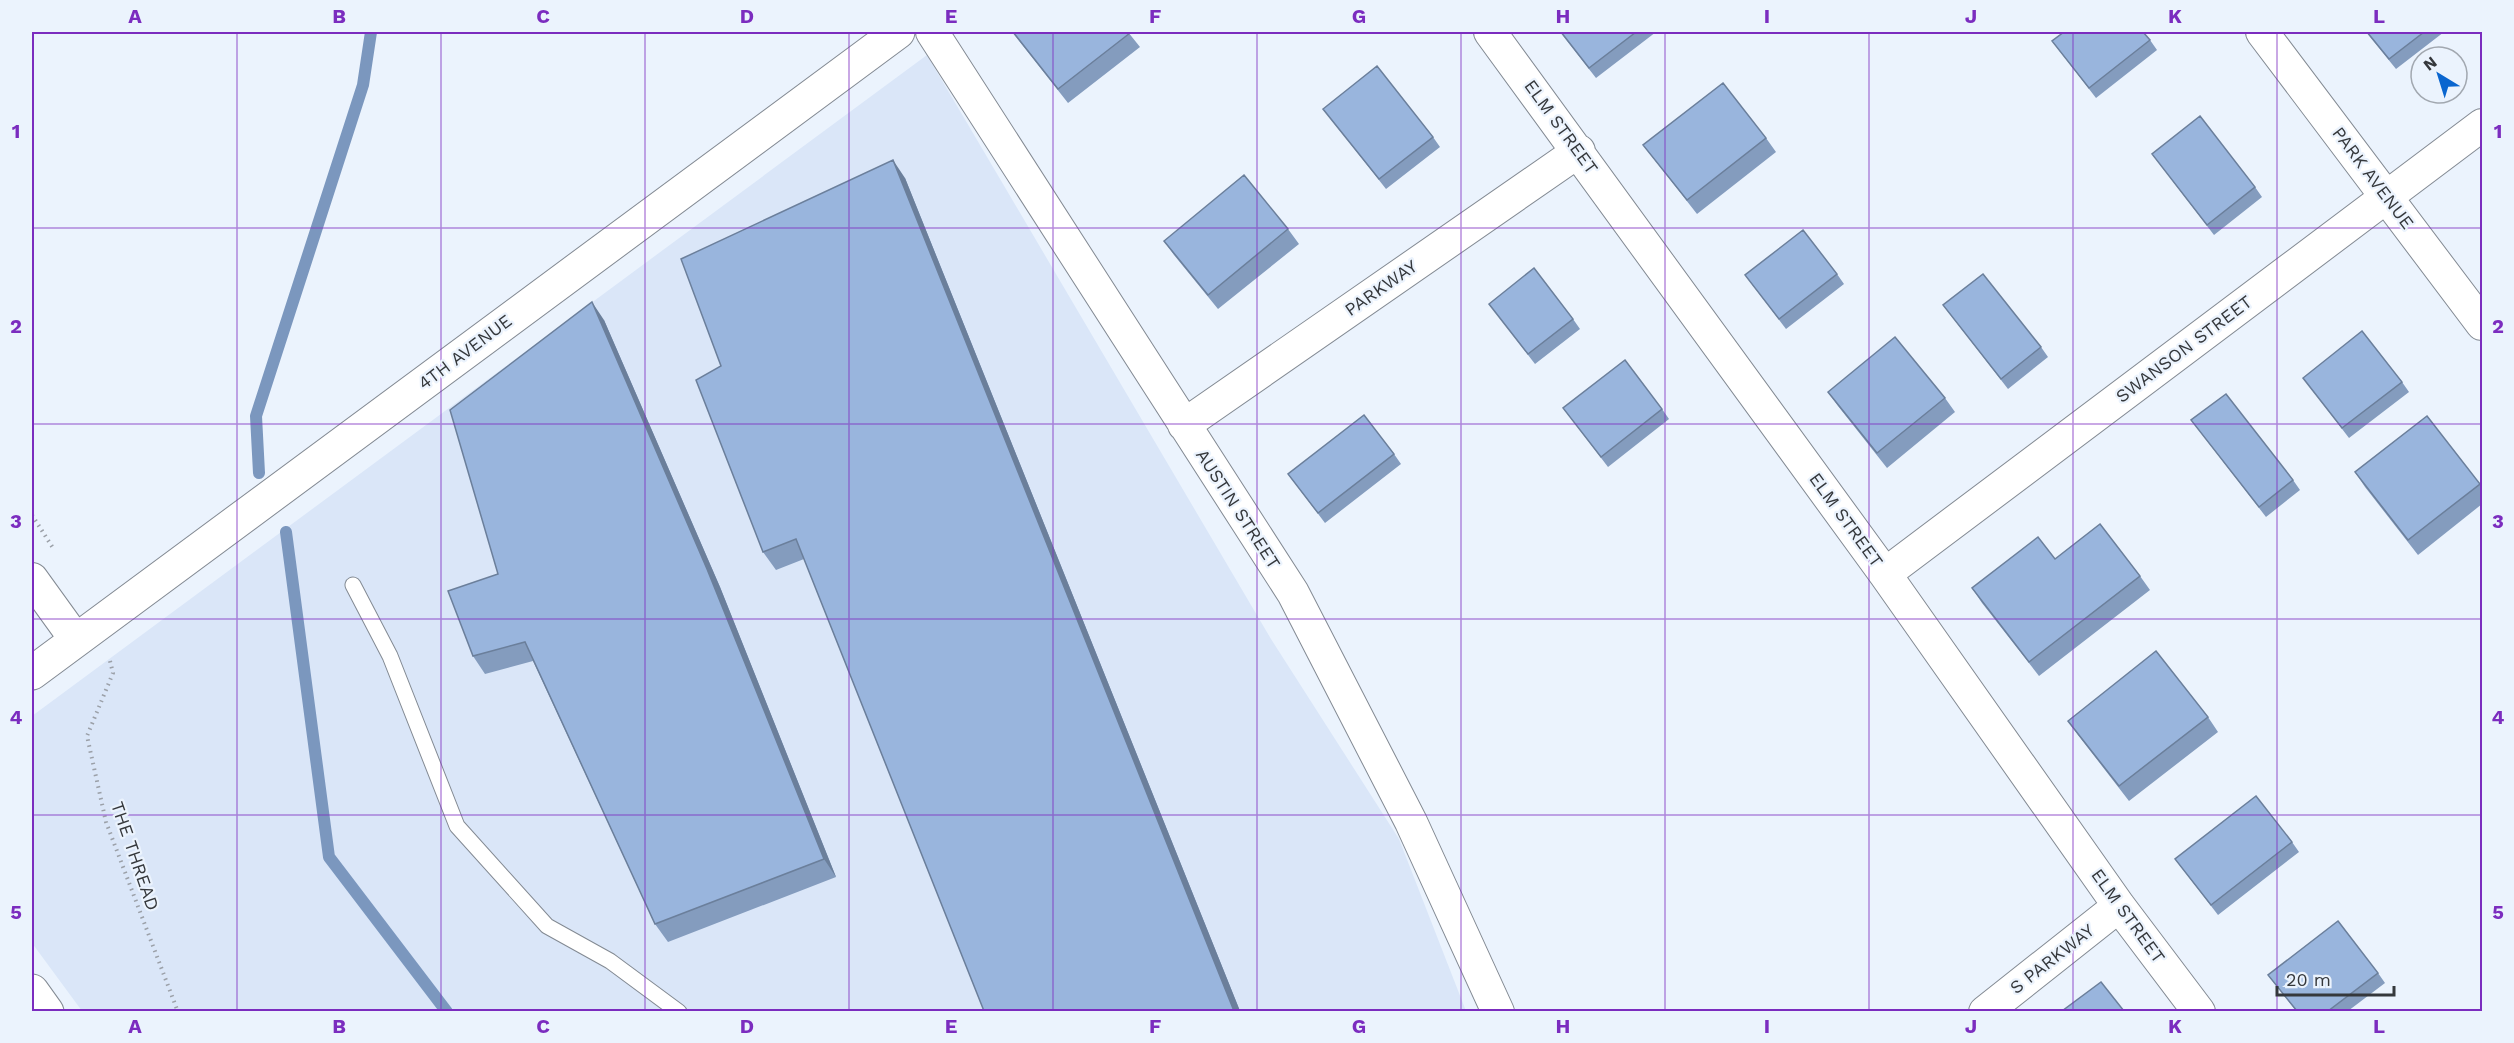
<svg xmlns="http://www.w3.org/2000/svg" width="2514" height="1043" font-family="'Work Sans',sans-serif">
<rect width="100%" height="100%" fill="#ebf3fd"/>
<path fill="#dae6f8" d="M927,55L1271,639L1399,839L1466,1011H82L32,943V716Z"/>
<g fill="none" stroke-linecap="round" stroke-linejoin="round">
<path stroke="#7b97be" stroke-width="12" d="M259,473L256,416L363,85L371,32
M286,532L329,857L447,1012"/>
<defs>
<path id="lane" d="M353,585L390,656L457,826L547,926L610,961L679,1012"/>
<path id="street" d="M932,32L1293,593L1411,822L1498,1012
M1490,32L1885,574L2119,906L2199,1012
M2262,32L2482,324
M1184,425L1579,151
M1885,574L2482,125
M32,579L76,640
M1985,1012L2119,906"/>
<path id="secondary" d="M32,673L898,32
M32,991L47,1012"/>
</defs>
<use href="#lane" stroke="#838a93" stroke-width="17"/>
<use href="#street" stroke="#838a93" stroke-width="34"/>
<use href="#secondary" stroke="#838a93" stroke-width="35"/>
<path stroke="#9ba0a8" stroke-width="4" stroke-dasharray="1.5 4.5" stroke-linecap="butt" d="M32,515L53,548
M110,661L113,673L87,736L106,822L178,1012"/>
<use href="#lane" stroke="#fff" stroke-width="15"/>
<use href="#street" stroke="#fff" stroke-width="32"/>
<use href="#secondary" stroke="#fff" stroke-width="33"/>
</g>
<path fill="#849cbe" d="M1012,32H1128L1140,47L1068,103Z
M1560,32H1656L1596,78Z
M2366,32H2444L2396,69Z
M2150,40L2157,50L2096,98L2052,41Z
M1323,109L1433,137L1440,147L1386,189Z
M1766,138L1776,152L1697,214L1643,145Z
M2152,154L2255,187L2262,197L2214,235Z
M905,178L1240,1011H984L804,559L776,570L763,552L721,366Z
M1288,229L1299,244L1218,309L1174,255L1164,241Z
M1837,274L1844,284L1786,329L1745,275Z
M1489,304L1573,319L1580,329L1535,364Z
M1943,305L2041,347L2048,357L2008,389Z
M604,320L720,587L836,877L668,942L655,924L533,661L485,674L473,656Z
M2303,378L2402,382L2409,392L2349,438Z
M1828,392L1945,398L1955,412L1887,468L1838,406Z
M1563,408L1662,409L1669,419L1608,467Z
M2427,416L2482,487V504L2418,555L2365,487L2355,472Z
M2191,420L2293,480L2300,490L2266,517Z
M1394,454L1401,464L1325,523L1288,474Z
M2140,576L2150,590L2039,676L1982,603L1972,588Z
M2208,717L2218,732L2129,801L2078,735L2068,721Z
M2292,842L2299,852L2218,915L2175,859Z
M2378,973L2385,983L2348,1011H2296L2268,975Z"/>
<path fill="#6b7f9b" d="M893,160L905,178L1240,1011H1234Z
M592,302L604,320L720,587L836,877L824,859Z"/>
<path fill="#99b5dd" stroke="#6b7f9b" stroke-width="1.5" d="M1013,32H1128L1130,33L1058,89Z
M1561,32H1636L1589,68Z
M2064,32H2143L2150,40L2089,88L2052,41Z
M2367,32H2424L2389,59Z
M1377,66L1433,137L1379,179L1323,109Z
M1723,83L1766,138L1687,200L1643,145Z
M2200,116L2255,187L2207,225L2152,154Z
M893,160L1234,1011H984L796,539L763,552L696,380L721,366L681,259Z
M1244,175L1288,229L1208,295L1164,241Z
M1803,230L1837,274L1779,319L1745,275Z
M1534,268L1573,319L1528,354L1489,304Z
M1983,274L2041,347L2001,379L1943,305Z
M592,302L707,569L824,859L655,924L525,642L473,656L448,591L498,574L450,410Z
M2362,331L2402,382L2342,428L2303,378Z
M1895,337L1945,398L1877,453L1828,392Z
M1625,360L1662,409L1601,457L1563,408Z
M2226,394L2293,480L2259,507L2191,420Z
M1364,415L1394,454L1318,513L1288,474Z
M2427,416L2480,484L2408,540L2355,472Z
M2100,524L2140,576L2029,662L1972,588L2038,537L2055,559Z
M2156,651L2208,717L2119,786L2068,721Z
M2256,796L2292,842L2211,905L2175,859Z
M2338,921L2378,973L2328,1011H2297L2268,975Z
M2101,982L2124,1011H2062Z"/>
<path fill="none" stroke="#7b2cbf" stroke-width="1.5" stroke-opacity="0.55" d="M237,32V1012M441,32V1012M645,32V1012M849,32V1012M1053,32V1012M1257,32V1012M1461,32V1012M1665,32V1012M1869,32V1012M2073,32V1012M2277,32V1012M32,228H2482M32,424H2482M32,619H2482M32,815H2482"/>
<g text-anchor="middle" stroke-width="4.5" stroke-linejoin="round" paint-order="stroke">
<g font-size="18" fill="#35383c" stroke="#ebf3fd">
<text transform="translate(1561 127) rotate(54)" y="6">ELM STREET</text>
<text transform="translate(2373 178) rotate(53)" y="6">PARK AVENUE</text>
<text transform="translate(1381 288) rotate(-35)" y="6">PARKWAY</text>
<text transform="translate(2184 349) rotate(-37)" y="6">SWANSON STREET</text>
<text transform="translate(465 352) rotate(-37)" y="6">4TH AVENUE</text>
<text transform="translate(1238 509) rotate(57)" y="6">AUSTIN STREET</text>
<text transform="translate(1846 520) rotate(54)" y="6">ELM STREET</text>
<text transform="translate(135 856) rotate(71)" y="6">THE THREAD</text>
<text transform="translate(2128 916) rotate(54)" y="6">ELM STREET</text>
<text transform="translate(2052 959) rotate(-38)" y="6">S PARKWAY</text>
</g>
</g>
<rect width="2514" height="1043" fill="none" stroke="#ebf3fd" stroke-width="66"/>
<g transform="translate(2439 75) rotate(322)"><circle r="28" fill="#ebf3fd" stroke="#a2a8b0" stroke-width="1.5"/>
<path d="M0-4.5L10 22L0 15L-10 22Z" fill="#0a66cf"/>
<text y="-9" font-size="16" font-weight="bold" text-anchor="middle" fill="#35383c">N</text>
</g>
<path d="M2277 986v9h117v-9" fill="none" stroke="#35383c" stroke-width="3"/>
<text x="2286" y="986" font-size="18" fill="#35383c" stroke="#ebf3fd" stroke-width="4.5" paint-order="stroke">20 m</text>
<rect x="33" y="33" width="2448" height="977" fill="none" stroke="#7b2cbf" stroke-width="2"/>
<g font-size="20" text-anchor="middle" font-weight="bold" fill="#7b2cbf">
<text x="135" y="23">A</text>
<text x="339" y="23">B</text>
<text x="543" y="23">C</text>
<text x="747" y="23">D</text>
<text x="951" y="23">E</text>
<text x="1155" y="23">F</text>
<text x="1359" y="23">G</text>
<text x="1563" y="23">H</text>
<text x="1767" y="23">I</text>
<text x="1971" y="23">J</text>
<text x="2175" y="23">K</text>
<text x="2379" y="23">L</text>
<text x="16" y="138">1</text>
<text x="2498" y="138">1</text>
<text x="16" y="333">2</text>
<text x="2498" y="333">2</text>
<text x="16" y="528">3</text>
<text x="2498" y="528">3</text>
<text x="16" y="724">4</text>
<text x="2498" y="724">4</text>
<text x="16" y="919">5</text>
<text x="2498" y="919">5</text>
<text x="135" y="1033">A</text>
<text x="339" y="1033">B</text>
<text x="543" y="1033">C</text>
<text x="747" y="1033">D</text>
<text x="951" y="1033">E</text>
<text x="1155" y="1033">F</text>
<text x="1359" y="1033">G</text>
<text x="1563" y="1033">H</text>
<text x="1767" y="1033">I</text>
<text x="1971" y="1033">J</text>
<text x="2175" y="1033">K</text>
<text x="2379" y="1033">L</text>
</g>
</svg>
